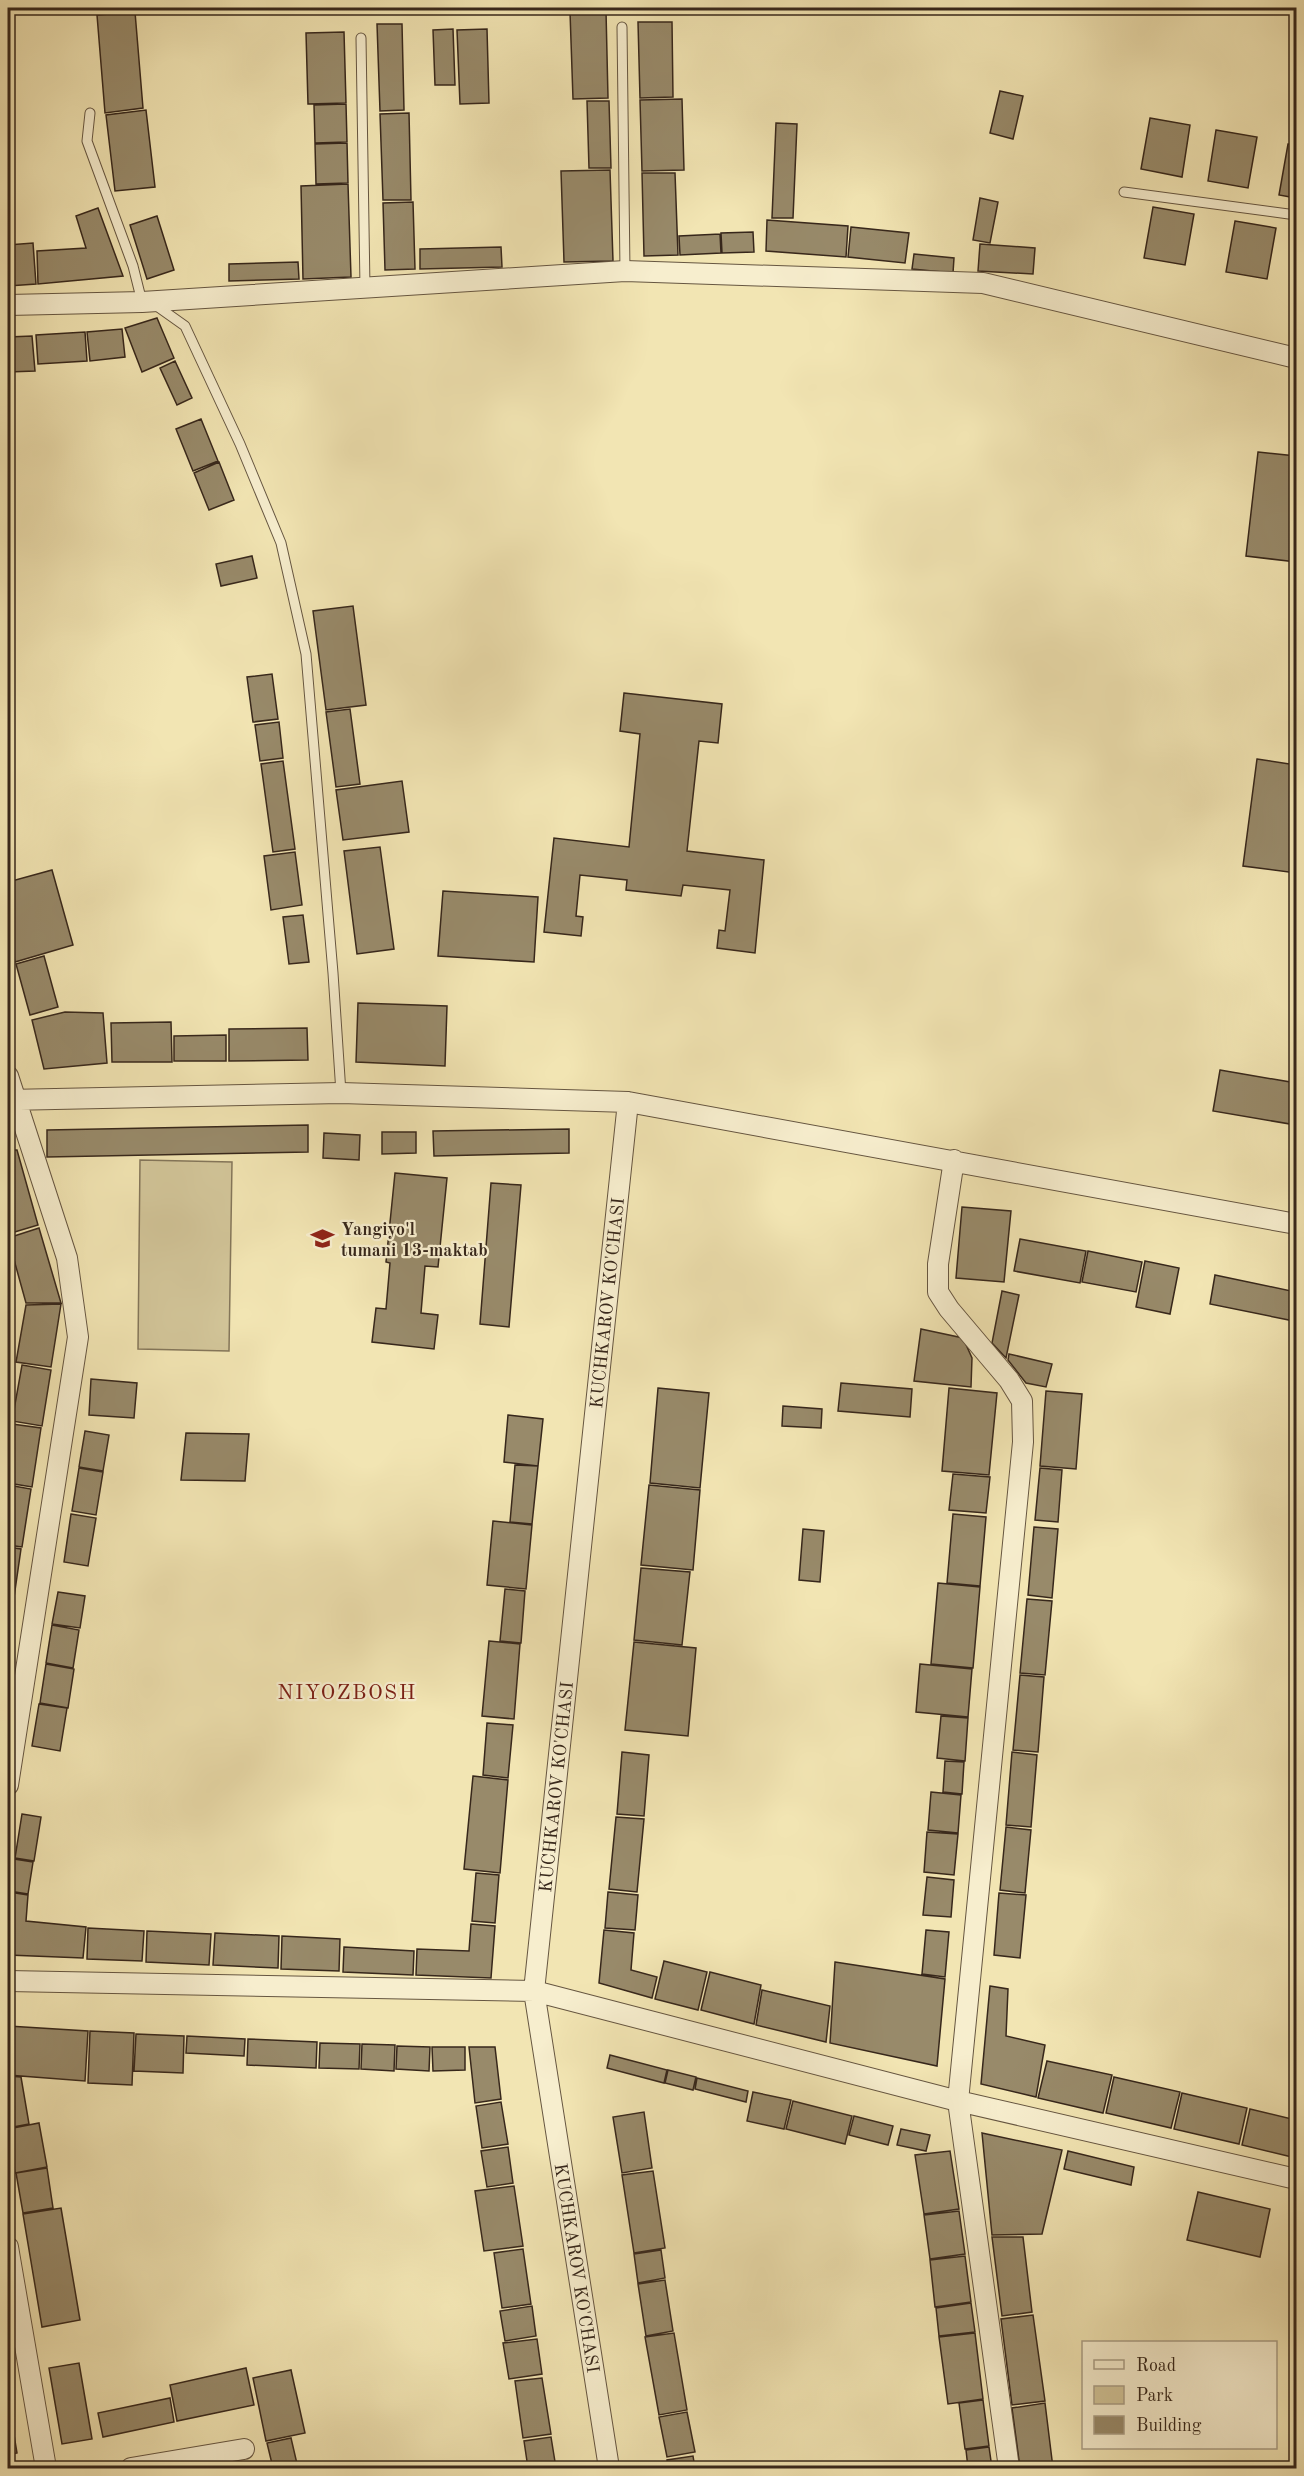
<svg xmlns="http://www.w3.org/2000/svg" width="1304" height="2476" font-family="'Old Standard TT',serif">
<rect width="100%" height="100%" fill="#f2e5b3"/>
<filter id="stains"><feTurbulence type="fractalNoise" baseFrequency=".00333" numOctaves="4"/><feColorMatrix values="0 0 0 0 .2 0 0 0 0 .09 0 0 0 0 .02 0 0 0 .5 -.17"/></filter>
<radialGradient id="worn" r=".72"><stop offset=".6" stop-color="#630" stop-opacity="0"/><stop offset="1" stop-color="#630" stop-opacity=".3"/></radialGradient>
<path fill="#d2c599" stroke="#84765a" stroke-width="1.5" d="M140,1160L232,1162L229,1351L138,1349Z"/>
<path fill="#988a6a" stroke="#37271b" stroke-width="1.5" d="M1289,8H1296V36H1293Z
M606,11L608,98L573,99L570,12Z
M135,12L143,108L105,113L97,15Z
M638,22H672L673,97L640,98Z
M377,24H402L404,110L380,111Z
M453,29L455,85H435L433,30Z
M487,29L489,103L460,104L457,30Z
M344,32L346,103L308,104L306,33Z
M1000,91L1023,96L1013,139L990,133Z
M682,99L684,170L642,171L640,100Z
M587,101H609L611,168H589Z
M346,104L347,142L315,143L314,105Z
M146,110L155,187L115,191L106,115Z
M409,113L411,200H383L380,114Z
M1150,118L1190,125L1182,177L1141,169Z
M776,123L797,124L793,218H772Z
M1216,130L1257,137L1248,188L1208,181Z
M347,143L348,183L316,184L315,144Z
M1288,144L1296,145V198L1279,195Z
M610,170L613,261L564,262L561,171Z
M642,173H675L678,255L644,256Z
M348,184L351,277L303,279L301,186Z
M980,198L998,202L990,243L973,240Z
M413,202L415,269L385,270L383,203Z
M1153,207L1194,214L1185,265L1144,258Z
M98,208L123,276L38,284L37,251L86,248L76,216Z
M157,216L174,270L147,279L130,225Z
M767,220L848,226L846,257L766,251Z
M1235,221L1276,228L1267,279L1226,272Z
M851,227L909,233L905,263L848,257Z
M753,232L754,252L722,253L721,233Z
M720,234L721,253L680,255L679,236Z
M33,243L36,284L8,286V245Z
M980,244L1035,248L1033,274L978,271Z
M501,247L502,267L420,269V249Z
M914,254L954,258L953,273L912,269Z
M298,262L299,279L229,281V264Z
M157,318L174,358L142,372L125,328Z
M122,329L125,357L90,361L87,332Z
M85,332L87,361L38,364L36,335Z
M32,336L35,371L8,372V337Z
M175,361L192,398L177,405L160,368Z
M201,419L218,461L193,471L176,429Z
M1258,452L1296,456V562L1246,556Z
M219,462L234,500L209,510L194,473Z
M252,556L257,578L221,586L216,564Z
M353,606L366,705L326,710L313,611Z
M272,674L278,719L253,722L247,677Z
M624,693L722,704L718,743L699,741L687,851L764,860L755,953L717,948L719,930L725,931L730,890L683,885L681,896L626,890L627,880L580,875L576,916L583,917L581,936L544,932L554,838L629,847L640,734L620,731Z
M350,709L360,784L336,787L326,712Z
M279,722L283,758L260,761L255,725Z
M1257,759L1296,765V873L1243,866Z
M283,761L295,849L273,852L261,764Z
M402,781L409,832L343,840L336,790Z
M380,847L394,949L357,954L344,851Z
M295,852L302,905L271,910L264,856Z
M52,870L73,945L15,962L8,934V882Z
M443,891L538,897L534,962L438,956Z
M303,915L309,962L289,964L283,917Z
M44,956L58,1007L30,1015L16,964Z
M358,1003L447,1006L445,1066L356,1062Z
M65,1012L103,1013L107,1063L44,1069L32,1020Z
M171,1022L172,1062H112L111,1023Z
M307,1028L308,1060L229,1061V1029Z
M226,1035V1061H174V1036Z
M1220,1070L1296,1083V1125L1213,1111Z
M308,1125V1152L47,1157V1130Z
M569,1129V1153L434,1156L433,1131Z
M382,1132H416V1153L382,1154Z
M324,1133L360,1135L359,1160L323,1158Z
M8,1150H17L38,1225L8,1234Z
M395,1173L447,1178L438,1267L425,1266L421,1313L438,1315L434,1349L372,1342L376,1308L386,1309L390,1263L386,1262Z
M491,1183L521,1185L509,1327L480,1324Z
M962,1207L1011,1211L1004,1282L956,1278Z
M39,1228L61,1303H26L8,1238Z
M1020,1239L1086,1251L1080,1283L1014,1271Z
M1088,1251L1142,1262L1136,1292L1082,1282Z
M1145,1261L1179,1268L1170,1314L1136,1307Z
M1215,1275L1296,1292L1294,1321L1210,1304Z
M1002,1291L1019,1295L1006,1358L992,1343Z
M61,1304L51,1367L16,1362L26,1305Z
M921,1329L963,1338L972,1358L971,1387L914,1381Z
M1009,1354L1052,1364L1046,1387L1026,1383L1008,1360Z
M22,1365L51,1370L42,1426L12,1421Z
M91,1379L137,1383L134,1418L89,1415Z
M841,1383L912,1389L910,1417L838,1411Z
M658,1388L709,1393L700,1488L650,1483Z
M949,1388L997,1393L989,1475L942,1471Z
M1046,1391L1082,1394L1076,1469L1040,1466Z
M783,1406L822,1409L821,1428L782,1426Z
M508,1415L543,1419L538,1466L504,1462Z
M12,1424L41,1428L32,1487L8,1483V1451Z
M85,1431L109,1435L103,1471L79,1467Z
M186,1433L249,1434L245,1481L181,1480Z
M515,1465L538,1466L532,1524L510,1522Z
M79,1468L103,1472L96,1515L72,1511Z
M1040,1468L1062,1470L1058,1522L1035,1520Z
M953,1474L990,1477L986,1513L949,1510Z
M8,1485L31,1489L22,1547L8,1545Z
M649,1485L700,1490L693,1570L641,1565Z
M71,1514L96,1518L88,1566L64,1562Z
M953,1514L986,1517L980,1586L947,1583Z
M493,1521L532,1525L526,1589L487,1585Z
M1034,1527L1058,1529L1052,1598L1028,1595Z
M803,1529L824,1531L820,1582L799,1580Z
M8,1547L21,1549L11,1618L8,1617Z
M641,1568L690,1572L682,1645L634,1640Z
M938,1583L980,1587L973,1668L931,1664Z
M505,1589L525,1591L521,1643L500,1641Z
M58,1592L85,1596L80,1628L52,1624Z
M1027,1599L1052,1601L1045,1675L1020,1673Z
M52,1625L79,1630L73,1668L46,1663Z
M489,1641L520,1644L514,1719L482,1716Z
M634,1642L696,1648L688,1736L625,1730Z
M46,1664L74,1669L68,1708L40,1703Z
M920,1664L972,1669L968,1717L916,1712Z
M1020,1675L1044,1677L1038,1752L1013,1750Z
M39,1704L67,1708L60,1751L32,1746Z
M941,1716L968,1718L965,1761L937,1758Z
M487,1723L513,1725L508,1778L483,1775Z
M622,1752L649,1755L644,1816L617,1814Z
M1012,1752L1037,1755L1031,1827L1006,1825Z
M945,1761L964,1762L962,1794L943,1792Z
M473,1776L508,1780L500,1873L464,1869Z
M931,1792L961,1795L958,1833L928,1830Z
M22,1814L41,1817L34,1861L15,1858Z
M616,1817L644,1819L637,1892L609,1889Z
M1006,1827L1031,1830L1025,1893L1000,1890Z
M927,1832L958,1834L954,1875L924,1872Z
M14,1859L33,1862L28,1894L9,1891Z
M476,1873L499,1875L495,1923L472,1921Z
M927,1877L954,1880L951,1917L923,1915Z
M9,1892L28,1895L26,1921L86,1927L83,1958L8,1955Z
M608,1892L638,1895L635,1930L605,1928Z
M999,1893L1026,1895L1020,1958L994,1955Z
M471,1924L495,1926L491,1978L416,1975L417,1949L469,1951Z
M88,1928L144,1931L142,1961L87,1959Z
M604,1930L634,1933L631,1970L657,1977L652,1998L599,1983Z
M926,1930L949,1932L945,1977L922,1974Z
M147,1931L211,1934L209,1965L146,1962Z
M215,1933L279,1936L278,1968L213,1965Z
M282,1936L340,1939L339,1971L281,1969Z
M344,1947L414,1951L413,1975L343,1972Z
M664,1961L707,1972L698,2010L655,1999Z
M835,1962L945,1979L937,2066L830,2043Z
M710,1972L761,1985L754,2024L701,2010Z
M990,1986L1008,1989L1006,2036L1045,2045L1036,2097L981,2084Z
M762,1990L830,2006L826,2042L756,2025Z
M8,2026L88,2031L85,2081L8,2075Z
M90,2031L134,2033L132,2085L88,2083Z
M136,2034L184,2036L183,2073L134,2071Z
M187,2036L245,2039L244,2056L186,2053Z
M248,2039L317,2042L316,2068L247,2065Z
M320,2043L360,2044L359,2069L319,2068Z
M362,2044L395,2045L394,2071L361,2069Z
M397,2046L430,2047L429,2071L396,2069Z
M432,2047H465V2070L433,2071Z
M469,2047H495L501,2099L475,2103Z
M610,2055L667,2070L664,2083L607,2068Z
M1047,2061L1112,2075L1103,2113L1038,2098Z
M668,2070L696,2077L693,2090L665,2083Z
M8,2076L21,2077L29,2124L8,2128Z
M1114,2077L1180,2092L1171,2128L1106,2113Z
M697,2078L748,2091L746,2102L695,2089Z
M753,2092L791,2100L784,2129L747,2121Z
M1182,2093L1247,2108L1239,2144L1174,2129Z
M793,2101L852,2116L845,2144L786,2129Z
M501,2102L508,2144L482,2148L476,2106Z
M1250,2109L1296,2120V2158L1242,2145Z
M644,2112L652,2168L622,2173L613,2117Z
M854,2116L893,2126L888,2145L849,2135Z
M39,2123L47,2167L15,2173L8,2129Z
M901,2129L930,2135L926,2151L897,2145Z
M982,2133L1062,2150L1042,2234L992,2235Z
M508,2147L513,2183L487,2187L481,2151Z
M950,2151L959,2209L924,2214L915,2155Z
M1068,2151L1134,2167L1131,2185L1064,2169Z
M47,2168L53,2208L23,2213L16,2173Z
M653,2171L665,2248L634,2253L622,2175Z
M514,2186L523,2246L484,2251L475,2191Z
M1198,2192L1270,2209L1260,2257L1187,2240Z
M61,2208L80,2320L42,2327L23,2214Z
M959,2211L965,2254L930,2259L924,2215Z
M992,2237H1023L1032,2312L1002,2316Z
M523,2249L531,2304L502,2308L494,2253Z
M661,2250L665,2278L638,2283L634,2254Z
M965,2256L971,2302L935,2307L930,2260Z
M665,2280L673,2331L646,2336L638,2284Z
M971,2303L975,2332L939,2336L936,2308Z
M532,2306L536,2336L505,2341L500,2311Z
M1033,2315L1045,2401L1012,2405L1001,2319Z
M674,2333L687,2410L659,2415L645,2337Z
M975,2333L983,2399L948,2404L939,2337Z
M537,2339L542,2374L509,2379L503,2343Z
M79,2363L92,2439L62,2444L49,2368Z
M246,2368L254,2405L177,2421L170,2385Z
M291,2370L305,2433L266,2441L253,2378Z
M542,2378L551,2434L523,2438L515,2381Z
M170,2398L174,2422L103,2437L98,2413Z
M8,2399L17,2453L8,2455Z
M983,2400L989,2446L965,2449L959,2403Z
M1045,2403L1053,2468H1020L1012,2408Z
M687,2412L695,2452L667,2457L659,2417Z
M551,2437L556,2468H528L524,2441Z
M291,2438L298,2468H273L267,2443Z
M989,2447L992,2468H968L966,2450Z
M693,2456L695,2468H668L667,2460Z"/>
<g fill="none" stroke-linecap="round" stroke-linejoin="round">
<defs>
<path id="service" d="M622,27L625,271
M361,38L365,288
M90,113L87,141L133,266L142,302
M1124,192L1296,215
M154,304L185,326L240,444L281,543L306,654L333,973L341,1093"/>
<path id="minor" d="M8,305L142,302L625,271L983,283L1296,358
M8,1076L67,1258L78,1337L8,1785
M8,1100L341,1093L628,1102L1296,1224
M954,1160L938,1264V1292L949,1309L1009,1380L1022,1401L1023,1442L958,2101L1009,2468
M8,1981L534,1991L958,2101L1296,2179
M8,2247L46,2468
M131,2468L244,2449
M609,2468L534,1991L628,1102"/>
</defs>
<use href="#service" stroke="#665641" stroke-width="11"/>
<use href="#minor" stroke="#665641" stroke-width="22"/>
<use href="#service" stroke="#f7eece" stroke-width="9"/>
<use href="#minor" stroke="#f7eece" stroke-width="20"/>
</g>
<defs>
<symbol id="school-bare" viewBox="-9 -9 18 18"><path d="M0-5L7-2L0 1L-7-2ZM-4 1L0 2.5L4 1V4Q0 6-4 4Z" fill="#8f2418" stroke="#f7eece" stroke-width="2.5" paint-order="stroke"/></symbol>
</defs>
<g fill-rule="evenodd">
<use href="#school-bare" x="306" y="1222" width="33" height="33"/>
</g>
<g text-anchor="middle" stroke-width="4.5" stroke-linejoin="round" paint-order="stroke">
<g font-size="18" font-weight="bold" fill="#37271b" stroke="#f7eece" text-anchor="start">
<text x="341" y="1235">Yangiyo'l<tspan x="341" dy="21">tumani 13-maktab</tspan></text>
</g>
<g font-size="18" fill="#37271b" stroke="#f7eece">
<text transform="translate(607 1303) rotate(-84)" y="6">KUCHKAROV KO'CHASI</text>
<text transform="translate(556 1787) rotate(-84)" y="6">KUCHKAROV KO'CHASI</text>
<text transform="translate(577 2268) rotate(81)" y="6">KUCHKAROV KO'CHASI</text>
</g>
<g font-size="21" letter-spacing="1.5" fill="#7a1f14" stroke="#f7eece">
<text x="347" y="1699">NIYOZBOSH</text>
</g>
</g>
<rect width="1304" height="2476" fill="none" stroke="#f2e5b3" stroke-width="30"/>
<rect x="9" y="9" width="1286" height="2458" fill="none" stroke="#37271b" stroke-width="3"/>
<rect x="15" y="15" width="1274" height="2446" fill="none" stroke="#37271b" stroke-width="1.5"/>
<rect x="1082" y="2341" width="195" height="108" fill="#f7eece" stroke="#aa9e86" stroke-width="1.5"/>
<rect x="1094" y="2360" width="30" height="9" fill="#f7eece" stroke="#aa9e86" stroke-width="1.5"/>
<text x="1136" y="2371" font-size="18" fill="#37271b">Road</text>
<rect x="1094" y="2386" width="30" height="18" fill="#d2c599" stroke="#aa9e86" stroke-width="1.5"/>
<text x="1136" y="2401" font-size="18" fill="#37271b">Park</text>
<rect x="1094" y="2416" width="30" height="18" fill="#988a6a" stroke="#aa9e86" stroke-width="1.5"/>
<text x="1136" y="2431" font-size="18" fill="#37271b">Building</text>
<rect width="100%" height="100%" filter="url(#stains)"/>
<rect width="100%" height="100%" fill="url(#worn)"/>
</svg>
